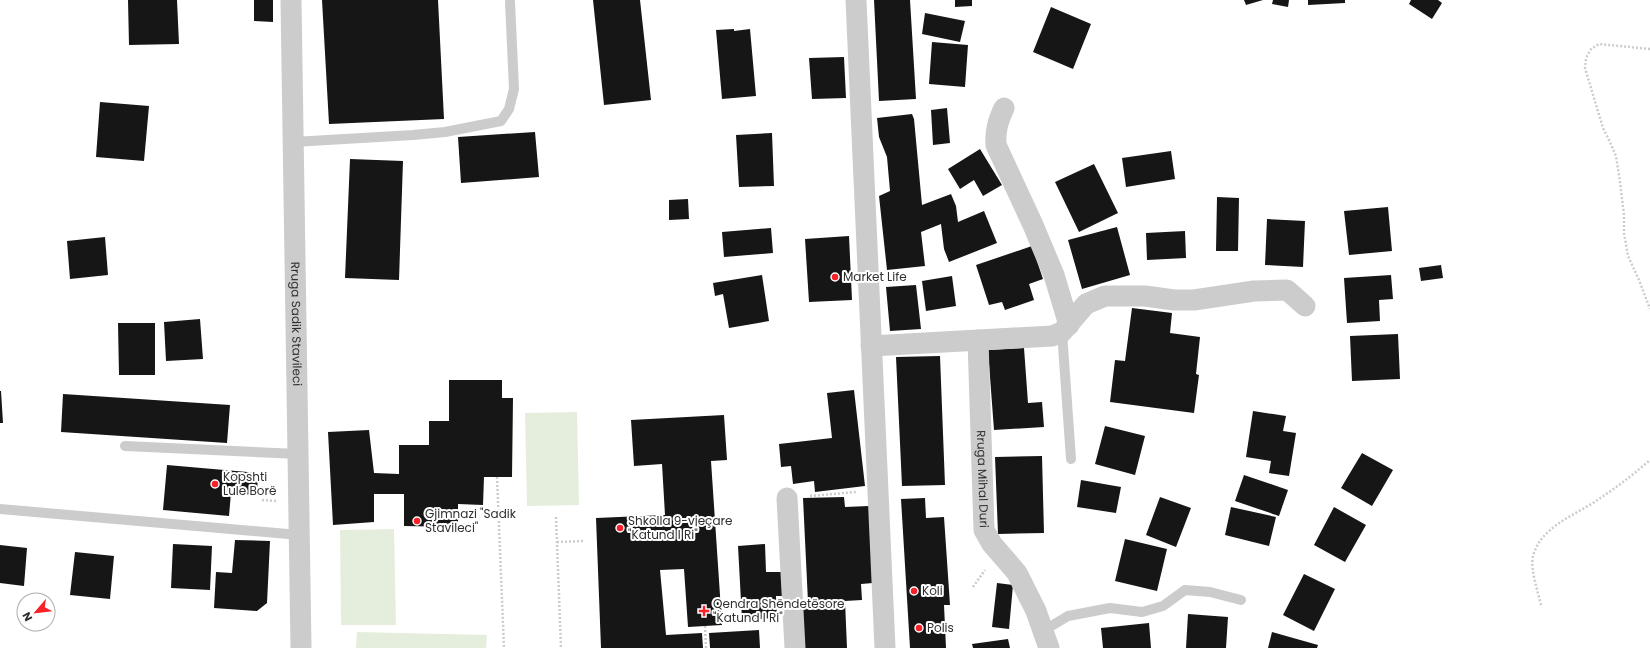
<svg xmlns="http://www.w3.org/2000/svg" width="1650" height="648" font-family="Poppins,sans-serif">
<rect width="100%" height="100%" fill="#fff"/>
<path fill="#e5eedc" d="M577,412L579,505L527,506L525,413Z
M394,529L396,625H341L340,530Z
M357,632L487,635L486,648H356Z"/>
<path fill="#161616" d="M128,0H177L179,44L129,45Z
M254,0H273V22L254,21Z
M322,0H438L444,119L329,124Z
M593,0H640L651,100L604,105Z
M874,0H910L916,99L879,101Z
M955,0H972V6L955,7Z
M1244,0H1263L1246,5Z
M1273,0H1289L1288,7L1272,4Z
M1308,0H1345V3L1308,5Z
M1411,0H1438L1442,3L1432,19L1409,4Z
M1051,7L1091,24L1073,69L1033,52Z
M925,13L965,21L960,42L922,34Z
M734,29V31L750,29L756,96L722,99L716,30Z
M932,42L968,45L965,87L929,84Z
M844,57L846,98L812,99L809,58Z
M100,102L149,106L144,161L96,157Z
M947,108L950,143L933,145L931,110Z
M912,114L914,119L922,205L951,194L956,206L958,222L984,211L997,243L949,262L944,249L941,224L921,232L925,266L887,270L879,196L890,191L887,157L879,137L877,118Z
M535,132L539,177L461,183L458,137Z
M772,133L774,186L739,187L736,135Z
M980,149L1002,185L983,196L974,180L960,189L948,169Z
M1171,151L1175,179L1126,187L1122,158Z
M350,159L403,161L399,280L345,278Z
M1094,164L1118,213L1079,232L1055,182Z
M1217,197L1239,198L1238,251H1216Z
M688,199L689,219L669,220V200Z
M1388,207L1392,251L1349,255L1344,211Z
M1267,219L1305,221L1303,267L1265,265Z
M1117,227L1130,275L1082,289L1068,240Z
M771,228L773,253L724,257L722,232Z
M1185,231L1186,258L1147,260L1146,233Z
M849,236L852,300L809,302L805,239Z
M105,237L108,275L70,279L67,241Z
M1032,246L1043,279L1029,284L1034,300L1005,310L1002,302L989,305L976,265Z
M1441,265L1443,278L1421,281L1419,268Z
M762,275L769,321L729,328L723,294L715,296L713,283Z
M1391,275L1393,299L1379,300L1380,321L1347,323L1344,278Z
M952,276L956,306L926,311L922,281Z
M916,285L921,329L890,331L886,287Z
M1132,308L1172,313L1170,333L1200,337L1196,374L1199,375L1194,413L1110,402L1115,360L1125,361Z
M200,319L203,359L166,361L164,322Z
M118,323H155V375H119Z
M1398,334L1400,379L1352,381L1350,336Z
M1024,348L1028,403L1042,402L1044,427L994,430L988,350Z
M940,356L945,485L902,486L896,357Z
M449,380H502V398H513L512,477H484L483,505L458,504V527L404,526V494H374V522L333,525L328,432L369,430L374,473L399,474V445H429V421H449Z
M854,390L865,486L815,492L814,481L793,484L791,466L781,467L779,444L832,438L827,393Z
M0,391H1L3,423H0Z
M63,394L230,405L227,443L61,432Z
M1253,411L1286,416L1283,431L1296,433L1289,476L1269,473L1271,461L1246,457Z
M724,415L727,460L711,461L722,625L688,627L684,569L660,570L666,635L702,633L703,648H601L596,518L665,515L662,464L634,466L631,420Z
M1105,426L1145,436L1135,475L1095,464Z
M1362,453L1393,470L1372,506L1341,488Z
M1042,456L1044,533L998,534L995,457Z
M167,465L258,473L257,495L231,493L229,516L163,510Z
M1244,475L1288,490L1279,516L1235,501Z
M1081,480L1121,487L1116,513L1077,507Z
M844,497L845,507L869,506L873,583L861,584L862,600L845,601L847,648H804L802,602H808L803,498Z
M1160,497L1191,508L1176,547L1146,535Z
M925,498L926,518L944,517L950,605H944L946,648H910L901,499Z
M1231,507L1276,517L1269,546L1225,535Z
M1334,507L1366,525L1345,562L1314,545Z
M1125,539L1167,549L1157,591L1115,581Z
M235,540L270,541L267,603L257,611L214,608L216,572L232,573Z
M173,544L212,546L210,590L171,588Z
M765,544L766,572H783L784,596H776L777,618L742,620L738,546Z
M0,545L27,548L24,586L0,583Z
M75,552L114,556L110,599L70,595Z
M1304,574L1335,589L1314,631L1283,615Z
M997,583L1013,585L1009,629L992,627Z
M1188,614L1228,617L1226,648H1186Z
M1149,623L1151,648H1103L1101,628Z
M759,630L760,648H710L709,633Z
M1272,632L1318,645L1317,648H1268Z
M1008,639L1010,648H973L972,644Z"/>
<g fill="none" stroke-linecap="round" stroke-linejoin="round">
<path stroke="#ccc" stroke-width="2.5" stroke-dasharray="2 2" stroke-linecap="butt" d="M1650,49L1599,44L1591,49L1586,58L1585,68L1603,128L1610,142L1616,156L1620,182L1624,215V233L1628,256L1639,280L1650,309
M497,477L504,648
M810,496L856,492
M262,500L276,501
M556,517L561,648
M557,542L584,541
M973,587L985,570
M1541,605C1538,592 1530,569 1533,556C1541,526 1576,515 1599,499C1617,487 1634,474 1650,460
M705,626L706,648"/>
<path stroke="#ccc" stroke-width="10" d="M293,142L413,135L445,132L501,121L509,109L514,89L510,2
M1062,332L1071,459
M125,446L298,454
M0,509L299,535
M1043,631L1068,616L1110,608L1142,612L1163,606L1185,590L1210,592L1241,600"/>
<g stroke="#ccc" stroke-width="21">
<path id="s1" d="M291,0L301,648"/>
<path d="M856,0L885,648"/>
<path d="M1004,108C998,121 995,131 996,145L1033,225L1054,275L1069,325"/>
<path id="s2" d="M978,340L984,530L992,544L1017,573L1036,611L1049,648"/>
<path d="M871,346L1052,336L1062,332L1086,304L1105,296H1145L1174,300H1194L1254,291L1287,290L1305,306"/>
<path d="M787,498L795,648"/>
</g>
</g>
<g fill="#f72127" stroke="#fff" stroke-width="1.5">
<circle cx="835" cy="277" r="4"/>
<circle cx="215" cy="484" r="4"/>
<circle cx="417" cy="521" r="4"/>
<circle cx="620" cy="528" r="4"/>
<circle cx="914" cy="591" r="4"/>
<path d="M702 605h4v4h4v4h-4v4h-4v-4h-4v-4h4z"/>
<circle cx="919" cy="628" r="4"/>
</g>
<g text-anchor="middle" stroke-width="4" stroke-linejoin="round" paint-order="stroke">
<g font-size="12" fill="#2f2f2f" stroke="#fff" text-anchor="start">
<text x="843" y="281">Market Life</text>
<text x="223" y="481">Kopshti<tspan x="223" dy="14">Lule Borë</tspan></text>
<text x="425" y="518">Gjimnazi "Sadik<tspan x="425" dy="14">Stavileci"</tspan></text>
<text x="628" y="525">Shkolla 9-vjeçare<tspan x="628" dy="14">"Katund I Ri"</tspan></text>
<text x="922" y="595">Koli</text>
<text x="713" y="608">Qendra Shëndetësore<tspan x="713" dy="14">"Katund I Ri"</tspan></text>
<text x="927" y="632">Polis</text>
</g>
<g font-size="12" fill="#2f2f2f" stroke="#fff">
<text dy="4" stroke="none"><textPath href="#s1" startOffset="324">Rruga Sadik Stavileci</textPath></text>
<text dy="4" stroke="none"><textPath href="#s2" startOffset="139">Rruga Mihal Duri</textPath></text>
</g>
</g>
<g transform="translate(36 612) rotate(242)"><circle r="19" fill="#ffffff" stroke="#acacac"/>
<path d="M0-3L7 15L0 10L-7 15Z" fill="#f72127"/>
<text y="-6" font-size="11" font-weight="bold" text-anchor="middle" fill="#2f2f2f">N</text>
</g>
</svg>
